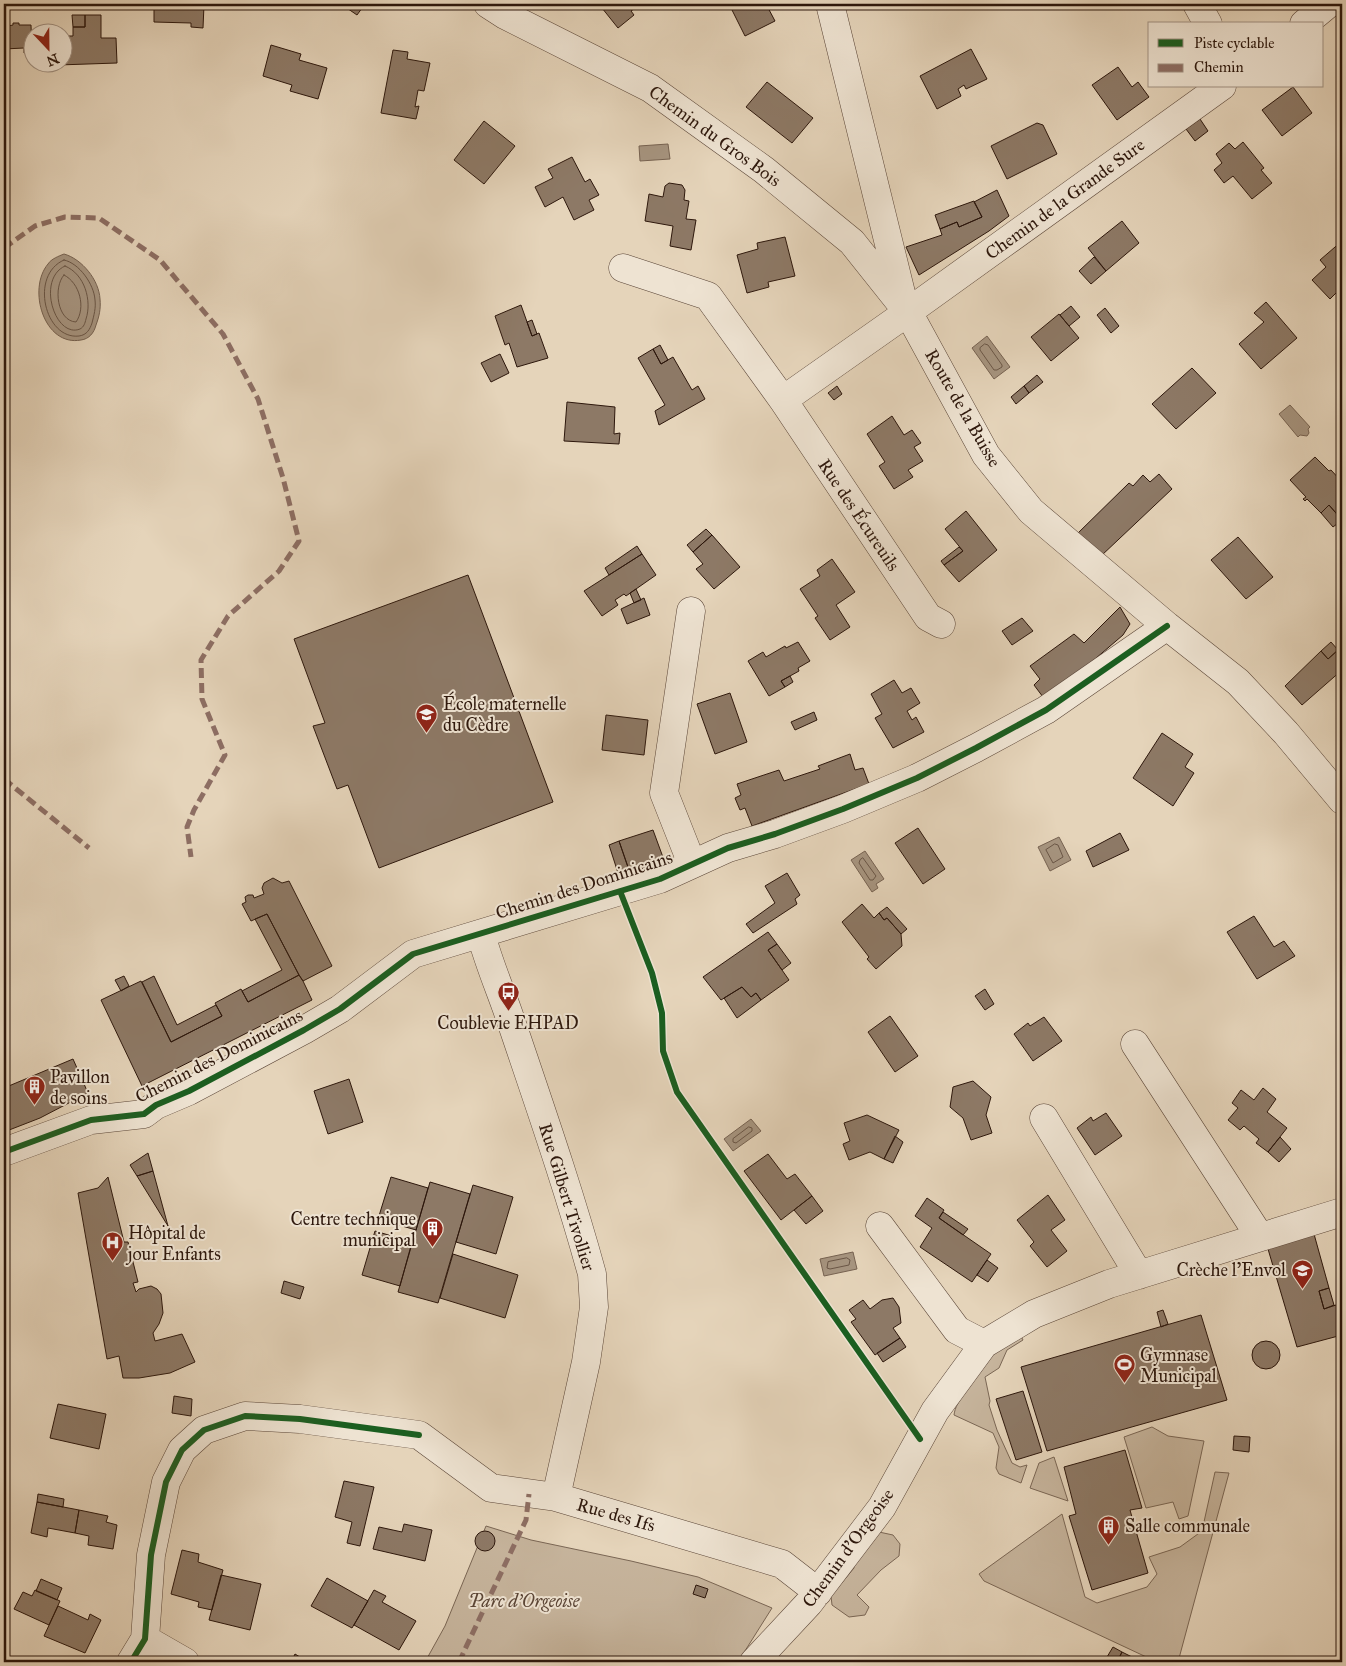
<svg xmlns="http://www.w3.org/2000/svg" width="1346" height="1666" font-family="'IM FELL Great Primer',serif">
<rect width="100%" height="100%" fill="#e5d4ba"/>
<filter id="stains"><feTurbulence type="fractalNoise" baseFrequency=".004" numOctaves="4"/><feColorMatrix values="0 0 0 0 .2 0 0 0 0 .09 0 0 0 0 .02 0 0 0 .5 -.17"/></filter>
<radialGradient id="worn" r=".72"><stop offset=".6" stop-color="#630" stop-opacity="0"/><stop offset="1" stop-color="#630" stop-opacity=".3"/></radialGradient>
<path fill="#c6b49c" stroke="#7a6654" d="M1020,1334L1023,1340L1007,1350L999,1368L985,1377L990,1401L989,1405L997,1430L1012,1463L1020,1467L1027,1465L1021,1483L999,1474L996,1468L999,1447L993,1433L954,1415C955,1407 959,1401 964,1394C979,1367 994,1351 1020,1334Z
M1152,1427L1168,1436L1204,1441L1188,1516L1179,1519L1173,1502L1146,1508L1124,1437Z
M1054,1457L1068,1501L1030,1488L1039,1463Z
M1215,1472L1229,1473L1178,1662H1157L984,1581L979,1574L1062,1514L1085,1597L1097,1603L1147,1587L1157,1574L1149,1557L1180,1547L1202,1531Z
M486,1526L531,1540L631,1561L698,1577L772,1608L738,1662H425L445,1626Z
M879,1532L893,1535L900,1544L899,1556L881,1570L857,1595L869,1607L865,1615L849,1617L832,1605L831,1596L854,1568V1558Z"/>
<path fill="#a6947f" stroke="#766251" d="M668,144L670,159L640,161L639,146Z
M64,254C82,259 99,280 100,299C101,309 99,317 96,325C94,333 89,339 81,340C44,347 27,289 48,264C51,259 59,256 64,254Z
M987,336L1010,367L994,379L972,348Z
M1290,405L1310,427L1308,429L1309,433L1307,436L1300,435L1298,437L1279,414Z
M1059,837L1071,860L1050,871L1038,847Z
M865,851L884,879L876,884L878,888L872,892L851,860Z
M751,1119L761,1131L733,1151L724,1139Z
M853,1252L857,1269L824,1276L820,1259Z"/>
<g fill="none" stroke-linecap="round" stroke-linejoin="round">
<path stroke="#6a5646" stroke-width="1" d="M64,260C79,263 94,284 95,300C96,308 94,315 92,323C90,329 87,335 79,336C45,340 29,275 64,260Z
M65,266C85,274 92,301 86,319C85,323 84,327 80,329C55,339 36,279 65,266Z
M64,275C80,283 86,308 76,322C57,321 53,287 64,275Z
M985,344L988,345L1002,365V367L997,370H994L980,350V348Z
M1055,844L1058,845L1063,857L1053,863L1046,850Z
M863,858L876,876L873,880H870L859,863L860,860Z
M749,1127L752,1128V1131L736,1143L733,1142V1139Z
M847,1258L850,1260L849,1265L830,1269L827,1268L828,1262Z"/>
</g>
<path fill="#8d7966" stroke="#2d170c" d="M154,4L204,5L203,28L191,27V23L154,22Z
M341,4H365L357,15Z
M607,4H641L631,11L634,15L618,28L602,8Z
M729,4H766L775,21L745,36Z
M4,12H7L8,26L13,25V23H19V25H31L32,53H24V48L4,49Z
M72,15H85V27H73Z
M85,15H101V38H116L117,63L58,65V62H62V36H73V27H85Z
M271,45L301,54L299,60L327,68L318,99L290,91L292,85L263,76Z
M971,49L987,79L966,89L964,85L958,89L961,96L937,109L920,76Z
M393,50L408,52L407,59L430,63L424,91L418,90L415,107L419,106L416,119L381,113Z
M1118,67L1132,87L1138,82L1149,97L1117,120L1092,85Z
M767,82L813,118L792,143L746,107Z
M1293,87L1312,113L1282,136L1262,110Z
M1200,119L1208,131L1195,141L1186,129Z
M484,121L515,146L484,184L454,160Z
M1037,123L1043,125L1057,154L1007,179L991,146Z
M1243,142L1264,168L1261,170L1272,183L1252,199L1233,176L1224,183L1214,170L1222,163L1216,154L1229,143L1235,149Z
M572,157L585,182L590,179L599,195L589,200L594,210L574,220L563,197L545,207L535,187L553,178L548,169Z
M669,183L682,185L685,190L684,200L689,201L686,219L696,220L691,250L670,246L673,226L645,221L649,194L663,197L665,186Z
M997,190L1009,216L989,231L919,275L906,247L942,235L940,229L957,222L959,227L982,217L974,202Z
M974,201L982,217L959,227L957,222L940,229L935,215Z
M1122,221L1139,243L1106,271L1088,248Z
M785,237L795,276L768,282L769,287L747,293L737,255L758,249L757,243Z
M1342,241V287L1330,299L1312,280L1326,267L1320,260Z
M1094,257L1106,271L1091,284L1079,271Z
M1266,302L1297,338L1261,369L1239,344L1264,322L1254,313Z
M521,305L532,336L539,333L548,358L517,367L509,343L505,345L495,316Z
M1071,306L1080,317L1069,326L1060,315Z
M1105,308L1119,326L1111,333L1097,315Z
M1059,314L1079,338L1051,361L1031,337Z
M532,320L537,334L532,336L527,322Z
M660,345L668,360L661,364L653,349Z
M653,349L661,364L673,357L692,390L698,386L705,399L659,425L655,411L665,405L638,358Z
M500,354L509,373L491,382L481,363Z
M1192,368L1216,393L1176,429L1152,404Z
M1037,375L1043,382L1029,393L1024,386Z
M837,386L842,394L834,400L828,393Z
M1024,386L1029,393L1016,404L1011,397Z
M567,402L615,407L614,434L620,433L619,444L564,441Z
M892,416L904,435L912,430L921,443L914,447L923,461L908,470L913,477L894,489L879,466L885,462L867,434Z
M1315,457L1329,471L1331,470L1342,482V520L1329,505L1321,513L1307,499L1305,501L1303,499L1306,497L1290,480Z
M1159,474L1172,489L1101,556L1076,535L1129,483L1133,486L1143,475L1150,482Z
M1329,505L1342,520L1333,527L1321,513Z
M966,511L997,550L959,582L944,565L963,551L945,529Z
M706,529L712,535L693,552L687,545Z
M712,535L740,567L714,589L696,569L703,564L693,552Z
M1238,537L1273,577L1246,599L1211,560Z
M637,546L642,554L609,575L605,568Z
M959,547L963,551L944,565L941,561Z
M642,554L656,575L626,596L624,594L615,600L618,605L602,616L584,591Z
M832,559L855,592L836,605L850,627L830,640L815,618L818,616L800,589L820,576L817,570Z
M468,575L553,802L379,868L348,785L337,789L313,726L325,723L294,639Z
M636,589L641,600L634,603L630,593Z
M644,598L650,615L627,624L621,609Z
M1120,607L1130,624L1123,635L1088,665L1043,697L1034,685L1040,679L1030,666L1074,634L1084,643Z
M1022,618L1033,631L1012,645L1002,631Z
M798,642L810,661L798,668L799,671L781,681L785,687L769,696L748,661L763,652L766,657L785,646L786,648Z
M1331,642L1338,650L1328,659L1321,651Z
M1338,650L1342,655V670L1302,705L1285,686L1321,651L1328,659Z
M790,676L793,682L785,687L781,681Z
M894,680L902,693L911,688L920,703L907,711L912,720L916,717L924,732L893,748L875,718L882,714L871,694Z
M730,693L747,742L715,754L697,704Z
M814,712L817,720L795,730L791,722Z
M606,715L648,720L644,755L602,750Z
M1162,733L1193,754L1185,767L1194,773L1173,806L1133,778Z
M850,754L855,770L863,768L869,784L752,826L745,808L740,810L735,798L741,795L737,784L779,770L784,781L820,769L818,766Z
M918,828L945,869L923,884L895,843Z
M653,830L664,860L630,873L619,841Z
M1120,833L1129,850L1093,867L1086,851Z
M619,841L630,873L619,876L609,845Z
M787,873L800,895L795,899L797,904L753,933L746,924L775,903L765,886Z
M273,878L282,883L289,881L332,966L303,981L299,975L267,914L251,921L242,904L246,902L245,897L248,895H253L254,898L264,894L262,888L264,883Z
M862,904L874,918L879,913L884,920L887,918L901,934L902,946L876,969L867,959L869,957L842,922Z
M887,907L907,929L901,934L887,918L884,920L879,913Z
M267,914L299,975L248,1002L242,991L282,970L255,919Z
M1254,916L1274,947L1284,941L1295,956L1257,979L1227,932Z
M768,932L777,944L768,950L789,980L761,1000L756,993L751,997L742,987L721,1000L703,977Z
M777,944L791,963L782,970L768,950Z
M299,975L303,981L312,1000L142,1086L101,1000L141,981L171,1042L222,1016L215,1003L241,989L248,1002Z
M124,976L129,986L121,991L115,980Z
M154,976L177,1025L216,1005L222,1016L171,1042L142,982Z
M742,987L751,997L756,993L761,1000L737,1018L724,998Z
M985,989L994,1004L985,1010L975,996Z
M890,1016L918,1056L895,1072L868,1032Z
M1044,1017L1062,1041L1033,1061L1014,1034L1028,1023L1030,1026Z
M73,1059L88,1093L40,1118L4,1132V1088Z
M349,1079L363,1122L328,1134L314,1091Z
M973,1081L991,1097L986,1115L992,1133L971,1140L963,1118L950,1107L953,1087Z
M1263,1088L1276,1099L1267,1112L1287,1128L1268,1152L1256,1143L1259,1139L1244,1126L1240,1130L1228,1120L1238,1108L1232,1103L1241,1090L1254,1100Z
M1106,1113L1122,1136L1095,1155L1077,1128L1091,1117L1093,1121Z
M867,1115L899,1130L884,1159L870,1152L849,1160L843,1144L850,1141L844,1123Z
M895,1136L903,1142L893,1163L884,1159Z
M1280,1137L1291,1149L1279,1162L1268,1152Z
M148,1153L153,1171L137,1176L130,1165Z
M768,1154L787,1179L795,1174L812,1196L781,1220L744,1171Z
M153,1171L168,1226L137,1176Z
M108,1177L124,1242H128L138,1282L133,1283L136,1292L139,1289L151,1286L157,1289L161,1294L163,1313L159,1324L153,1333L155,1341L182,1334L195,1362L170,1373L139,1378H123L119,1356L107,1359L78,1193L98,1188Z
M391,1177L428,1188L416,1230L378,1219Z
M430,1182L470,1194L438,1303L398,1292Z
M473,1185L513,1197L496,1254L456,1242Z
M1048,1195L1065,1220L1051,1230L1067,1251L1047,1267L1030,1246L1034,1242L1017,1220Z
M812,1196L823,1211L806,1224L794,1210Z
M927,1198L944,1210L939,1218L991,1254L972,1282L920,1247L932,1228L915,1216Z
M943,1212L968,1229L963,1235L939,1218Z
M375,1231L412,1242L400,1286L362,1275Z
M1314,1234L1329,1288L1319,1291L1324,1309L1342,1303V1335L1297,1347L1268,1249Z
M453,1254L518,1275L505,1318L440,1298Z
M987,1260L998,1268L988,1282L977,1275Z
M284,1281L304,1287L300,1299L281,1293Z
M1329,1288L1334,1305L1324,1309L1319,1291Z
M4,1291L8,1332H4Z
M893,1298L899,1307L901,1323L893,1328L900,1338L875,1355L851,1322L856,1319L849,1310L863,1300L870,1309L882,1300Z
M1163,1310L1168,1324L1161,1327L1157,1312Z
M1201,1315L1227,1400L1047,1451L1021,1367Z
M900,1338L906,1347L883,1362L877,1353Z
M1252 1355a14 14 0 1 1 28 0a14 14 0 1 1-28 0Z
M1023,1391L1042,1452L1016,1460L996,1399Z
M174,1396L192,1399L191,1416L172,1413Z
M58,1404L106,1414L99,1449L50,1438Z
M1234,1436L1250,1437L1249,1452L1233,1450Z
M1125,1450L1142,1508L1130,1510L1148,1573L1092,1590L1069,1516L1076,1514L1064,1467Z
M344,1481L374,1487L360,1546L347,1543L352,1522L335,1517Z
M38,1494L64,1499L63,1507L37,1502Z
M37,1502L79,1510L75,1533L48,1528L47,1537L31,1533Z
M79,1510L108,1516L106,1522L117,1525L113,1549L88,1545L89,1536L75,1533Z
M404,1524L432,1530L425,1561L373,1549L379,1527L402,1532Z
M475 1541a10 10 0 1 1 20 0a10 10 0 1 1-20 0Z
M182,1550L199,1554L198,1562L223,1570L212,1610L198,1607L199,1602L171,1594Z
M221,1575L261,1584L250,1630L209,1620Z
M327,1578L368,1601L352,1628L311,1606Z
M41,1579L62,1588L57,1600L36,1591Z
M696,1585L708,1589L705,1598L693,1594Z
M35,1590L60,1601L49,1625L14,1609L23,1592L32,1596Z
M374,1590L386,1596L382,1602L416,1621L399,1650L354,1625Z
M58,1606L88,1620L90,1614L101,1620L85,1653L44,1636Z
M1113,1647L1122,1652L1117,1662H1104Z
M1122,1652L1142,1662H1117Z
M295,1654L308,1662H291Z"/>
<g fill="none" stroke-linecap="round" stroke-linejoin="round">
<defs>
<path id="minor" d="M488,4L505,15L650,88L764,170L852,242L899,301
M830,4L902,297L908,312L986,455L1031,511L1167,626L1238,682L1286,733L1342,800
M1197,4L1208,24
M1304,24L1328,4
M623,268L708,296L783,400L908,312L1222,86
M783,400L928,617L941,624
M691,611L664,793L692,864
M481,934C489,965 502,993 512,1024C540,1107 569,1190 592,1274L594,1307L586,1362L556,1497
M1135,1044L1260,1237
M1044,1118L1139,1275
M4,1152L91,1120L144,1114L156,1105L189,1091L304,1030L340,1009L413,954L660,879L728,848L775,834L843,809L917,778L976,748L1046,710L1167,626
M880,1226L957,1330L984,1344
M145,1639L185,1662
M131,1662L145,1639L151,1555L166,1482L182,1450L204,1430L245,1416L300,1419L419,1435L491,1488L556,1497L782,1564L818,1592
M754,1662L809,1603L882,1507L935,1411L984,1344L1034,1314L1109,1284L1342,1212"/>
</defs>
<use href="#minor" stroke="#5b4638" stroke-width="29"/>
<use href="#minor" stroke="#eee3d2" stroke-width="28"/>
<path stroke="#8d6e63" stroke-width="5" stroke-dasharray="10 5" stroke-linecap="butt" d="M4,248L35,226L65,217L99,218L160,260L223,334L258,399L283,478L299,541L279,571L228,616L201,660L202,699L225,755L194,810L187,827L191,857
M4,779L89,848
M459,1662L526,1520L529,1494"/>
<defs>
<path id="cycleway" d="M620,891L652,973L662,1013L663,1051L677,1092L920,1439
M4,1152L91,1120L144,1114L156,1105L189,1091L304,1030L340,1009L413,954L660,879L728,848L775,834L843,809L917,778L976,748L1046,710L1167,626
M131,1662L145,1639L151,1555L166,1482L182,1450L204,1430L245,1416L300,1419L419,1435"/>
</defs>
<use href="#cycleway" stroke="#eee3d2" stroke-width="9"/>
<use href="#cycleway" stroke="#1b5e20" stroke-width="6"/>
</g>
<defs>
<symbol id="school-pin" viewBox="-11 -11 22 30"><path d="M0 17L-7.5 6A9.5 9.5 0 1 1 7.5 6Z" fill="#8f2418" stroke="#eee3d2"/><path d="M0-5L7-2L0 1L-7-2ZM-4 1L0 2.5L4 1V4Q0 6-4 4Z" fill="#fff"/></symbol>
<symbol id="bus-pin" viewBox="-11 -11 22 30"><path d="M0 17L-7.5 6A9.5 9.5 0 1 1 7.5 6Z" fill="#8f2418" stroke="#eee3d2"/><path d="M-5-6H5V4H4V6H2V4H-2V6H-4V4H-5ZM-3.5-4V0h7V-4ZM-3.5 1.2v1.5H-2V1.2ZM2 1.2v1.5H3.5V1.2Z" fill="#fff"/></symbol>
<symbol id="building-pin" viewBox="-11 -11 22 30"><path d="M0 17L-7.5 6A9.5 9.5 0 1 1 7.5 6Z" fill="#8f2418" stroke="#eee3d2"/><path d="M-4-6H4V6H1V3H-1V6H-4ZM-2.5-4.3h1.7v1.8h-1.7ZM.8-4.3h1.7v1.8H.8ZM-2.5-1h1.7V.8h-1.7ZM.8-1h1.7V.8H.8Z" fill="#fff"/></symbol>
<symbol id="hospital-pin" viewBox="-11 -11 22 30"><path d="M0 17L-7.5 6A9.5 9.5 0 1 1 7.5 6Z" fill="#8f2418" stroke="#eee3d2"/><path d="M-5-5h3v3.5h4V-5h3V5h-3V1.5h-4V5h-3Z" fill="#fff"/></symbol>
<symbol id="stadium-pin" viewBox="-11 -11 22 30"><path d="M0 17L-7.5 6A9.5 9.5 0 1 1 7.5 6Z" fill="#8f2418" stroke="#eee3d2"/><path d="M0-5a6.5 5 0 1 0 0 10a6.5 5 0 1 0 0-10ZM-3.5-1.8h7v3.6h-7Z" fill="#fff"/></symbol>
</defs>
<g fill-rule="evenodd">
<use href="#school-pin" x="414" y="702" width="25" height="34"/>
<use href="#bus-pin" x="496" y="980" width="25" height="34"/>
<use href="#building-pin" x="22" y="1074" width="25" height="34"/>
<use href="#building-pin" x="420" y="1216" width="25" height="34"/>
<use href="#hospital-pin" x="100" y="1230" width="25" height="34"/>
<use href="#school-pin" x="1290" y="1258" width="25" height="34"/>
<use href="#stadium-pin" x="1112" y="1352" width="25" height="34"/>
<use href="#building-pin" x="1096" y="1514" width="25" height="34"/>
</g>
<g text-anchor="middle" stroke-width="4" stroke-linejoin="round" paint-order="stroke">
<g font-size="18" fill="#2d170c" stroke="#eee3d2">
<text transform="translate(715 136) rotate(36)" y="6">Chemin du Gros Bois</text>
<text transform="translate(1065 199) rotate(-36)" y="6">Chemin de la Grande Sure</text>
<text transform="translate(963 408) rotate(60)" y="6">Route de la Buisse</text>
<text transform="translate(859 515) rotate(56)" y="6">Rue des Écureuils</text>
<text transform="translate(584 885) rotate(-18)" y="6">Chemin des Dominicains</text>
<text transform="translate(219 1056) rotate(-27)" y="6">Chemin des Dominicains</text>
<text transform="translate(567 1197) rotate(73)" y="6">Rue Gilbert Tivollier</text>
<text transform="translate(616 1515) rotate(16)" y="6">Rue des Ifs</text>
<text transform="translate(848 1548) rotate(-54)" y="6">Chemin d'Orgeoise</text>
</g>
<g font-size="18" fill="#2d170c" stroke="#eee3d2" text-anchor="start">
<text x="443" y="710">École maternelle<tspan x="443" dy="21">du Cèdre</tspan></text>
<text x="508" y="1029" text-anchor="middle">Coublevie EHPAD</text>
<text x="50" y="1083">Pavillon<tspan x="50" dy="21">de soins</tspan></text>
<text x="416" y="1225" text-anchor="end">Centre technique<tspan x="416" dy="21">municipal</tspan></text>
<text x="128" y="1239">Hôpital de<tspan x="128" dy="21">jour Enfants</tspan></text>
<text x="1286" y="1276" text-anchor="end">Crèche l'Envol</text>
<text x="1140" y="1361">Gymnase<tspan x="1140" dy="21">Municipal</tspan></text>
<text x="1125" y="1532">Salle communale</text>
</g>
<g font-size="18" font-style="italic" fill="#5b4637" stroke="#eee3d2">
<text x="524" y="1607">Parc d'Orgeoise</text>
</g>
</g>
<rect width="1346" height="1666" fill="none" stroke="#e5d4ba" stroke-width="20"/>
<rect x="5" y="5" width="1336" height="1656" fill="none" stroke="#2d170c" stroke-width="2.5"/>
<rect x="10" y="10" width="1326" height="1646" fill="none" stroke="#2d170c"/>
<rect x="1148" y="22" width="175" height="65" fill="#eee3d2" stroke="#a19183"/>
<rect x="1158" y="39" width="25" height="8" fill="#1b5e20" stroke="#a19183"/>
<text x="1194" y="48" font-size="15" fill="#2d170c">Piste cyclable</text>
<rect x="1158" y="64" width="25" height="8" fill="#8d6e63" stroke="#a19183"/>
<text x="1194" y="72" font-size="15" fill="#2d170c">Chemin</text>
<g transform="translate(48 48) rotate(158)"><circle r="24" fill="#eee3d2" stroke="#a19183"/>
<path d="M0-4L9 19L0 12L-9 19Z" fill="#8f2418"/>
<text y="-8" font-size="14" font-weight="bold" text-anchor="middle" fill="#2d170c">N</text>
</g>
<rect width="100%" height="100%" filter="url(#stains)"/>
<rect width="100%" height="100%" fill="url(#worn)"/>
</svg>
